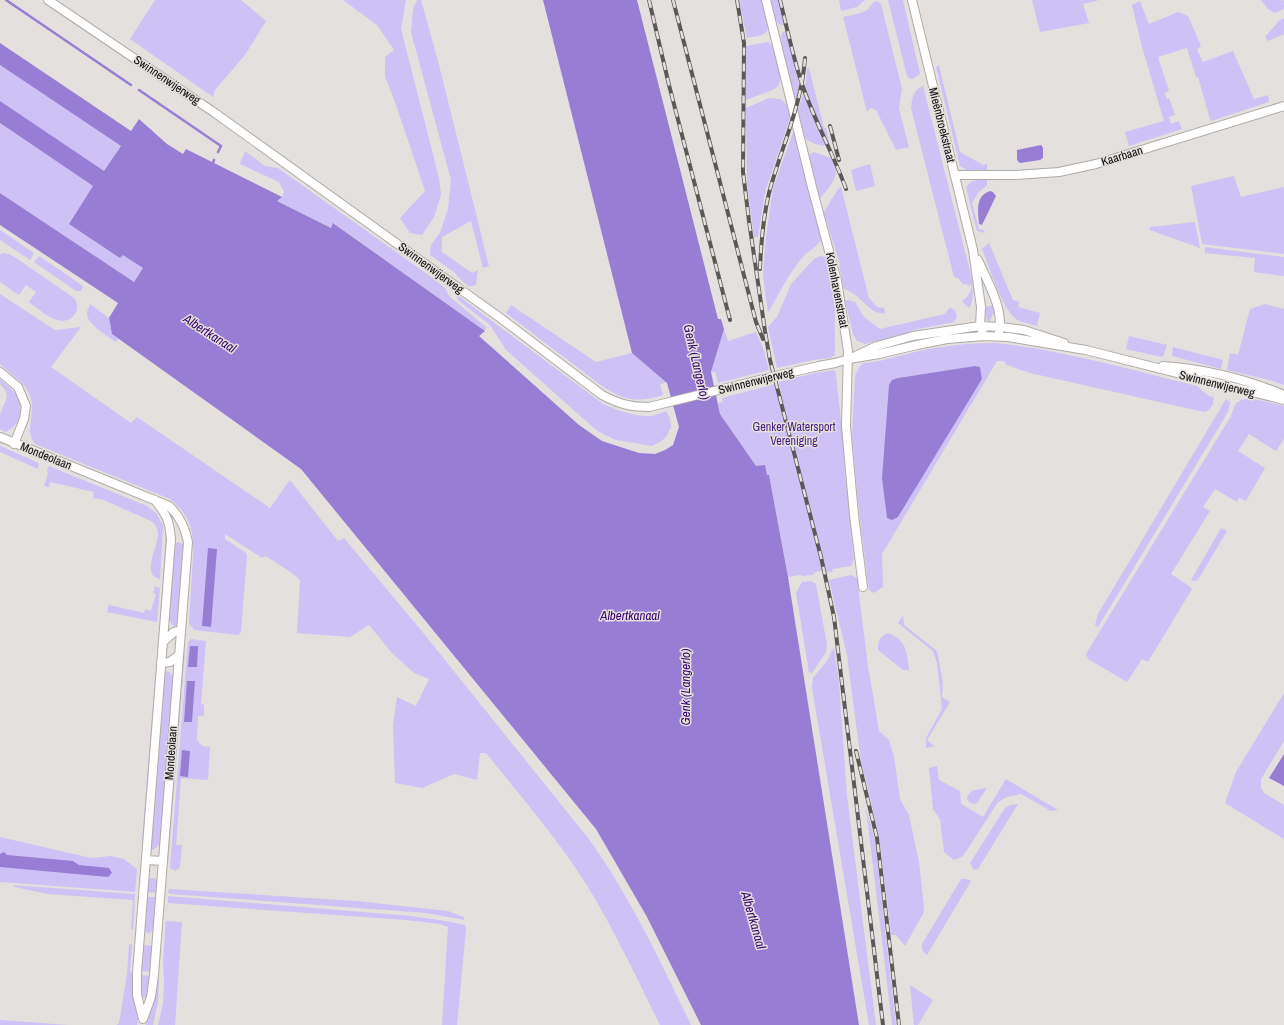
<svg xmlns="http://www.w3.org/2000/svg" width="1284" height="1025" font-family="'Archivo Narrow',sans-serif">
<rect width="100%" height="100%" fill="#e4e0dd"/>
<path fill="#cdc1f6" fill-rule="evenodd" d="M155,0H241L266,21L245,55L215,90L213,97L130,39Z
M343,0H406L401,29L439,178L441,195L434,217L422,235L410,233L400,218L425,191L394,99L385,77V57L394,50L377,25Z
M417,0H421L438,61L489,266L483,268L471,221L442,237V252L472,273L478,270L476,285L469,287L463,282L455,273L430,255L431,245L440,233L448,209L451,180L411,32L413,9Z
M739,0H761L768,28C766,37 755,36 747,38Z
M770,0H779L786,25C773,27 772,9 770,0Z
M839,0H865L857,7L841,11Z
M888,0H903L920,74L913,79H910L907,76Z
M1032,0H1099L1083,4L1089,23L1040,32Z
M1261,0H1283L1284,2V9L1275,13L1268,9Z
M877,1L881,4L902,89L899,109L909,147L896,150L876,110L871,108L867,112L843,17C851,15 861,14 867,10C871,6 872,2 877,1Z
M1140,1L1149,24L1178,12L1188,16L1201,46L1197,50L1203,62L1233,51L1254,99L1268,95L1269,102L1211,121L1210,119L1198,77H1196L1187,48L1158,57L1169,91L1165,93L1167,99L1169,98L1175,115L1169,117L1171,124L1179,121L1182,129L1129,146L1125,132L1164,121L1142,47L1132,5Z
M1284,18V34L1268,41L1265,37L1279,21Z
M787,30L799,84L796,102L780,40L782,33Z
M768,42L772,45C775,56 786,78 776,88C772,91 752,97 746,100V46Z
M0,65L121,146L104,172L0,101Z
M939,65L960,152L983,165L987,164V170H967L960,166L936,67Z
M809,68L824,128H826L830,146C822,146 811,144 805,138L798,110L805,87L807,69Z
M923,86L972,279C972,288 975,299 969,308L962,301C968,296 972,293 971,285L962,284L959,279L954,277L911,108C912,98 913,90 923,86Z
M769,98L781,99L787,105L790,118L765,192L758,237H754L747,184L746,108Z
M0,123L93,186L120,258L123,254L143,268L134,282L0,193Z
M794,130L822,239C817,247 808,251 802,258C788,274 779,294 768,313L763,276L766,237L773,188Z
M245,151L265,166L278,168L434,279L445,288L449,296L486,327L485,331L334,223L331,228L276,200L282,197L284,192L279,182L240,164Z
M813,152L831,158C833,163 837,168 836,173C835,180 825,194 820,198L809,155Z
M870,164L875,186L856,191L851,170Z
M1234,176L1241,197L1284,187V254L1202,244L1191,186Z
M978,179H987V185L978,193L972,203L979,229L984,230L985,233L977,231L966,187L971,182Z
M841,187L869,298L877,307L884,308L885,313C872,315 864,301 854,294C851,292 847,290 843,288L839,262L824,212L838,189Z
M1195,222L1200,248L1150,230V227Z
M0,230L34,253L30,260L0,240Z
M989,243L1013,300L1019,302L1018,307L1040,313L1037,326C1031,324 1024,323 1019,321C1003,313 989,266 982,249Z
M1205,247L1284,257V276L1254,272L1255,258L1205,253Z
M3,253L9,254L16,258L74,298C78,304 79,309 74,315C62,331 40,310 29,302L36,292L26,285L19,295L0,282V255Z
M39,256L79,283L83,287L81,291H76L34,262Z
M820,256L826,257C830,263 830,269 831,275C837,302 834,328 835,355L830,358L813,360L777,368L768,327L777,317L791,284L814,259Z
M0,294L55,330L81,327L51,367L131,423L137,417L270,508L290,480L338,541L344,538L420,629L588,838C630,896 660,961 691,1025H660C638,980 614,930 588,887C559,840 521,797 486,753H480L477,780L454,774L422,788L395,783L393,725L397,697L416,706L429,679L414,673L392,653L369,625L350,637L297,633L300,580L292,573L266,556L262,558L225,534V539L246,553L247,555L241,632L238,635L194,630L189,623C190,607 191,590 192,574C194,542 197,521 170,499L35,444C23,429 38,413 29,393C24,382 9,373 0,364Z
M456,294L603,404C617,410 635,417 651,416C656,415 661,413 666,411L670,418L671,427L666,437L660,442L652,446L616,440L603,434L595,429L506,350L490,325L459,301Z
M848,300L855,302L864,317L880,329L945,314L950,307L956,312L957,317L954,322L913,330L906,334L865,344L857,341L853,334L845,301Z
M90,304L109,318L112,334L118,339L116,342C108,336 86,324 87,313C87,311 89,307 90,304Z
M1265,304L1284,309V385L1269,380L1227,370L1230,353L1238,355L1250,309Z
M511,305L596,362L632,353L666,382L660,385L663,395C651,399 636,402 623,397C605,391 588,375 572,363C550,347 528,330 506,313Z
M994,305V313L989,322L987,321L984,307Z
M724,329L728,341L756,332L763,348L769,370L718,383L715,372H711Z
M1129,336L1167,345L1163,357L1157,356L1126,349Z
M995,343C1063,350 1131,370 1197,386L1209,396L1214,397L1213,404L1209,410L1204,412L1030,373L1007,365L1004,361H997L882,554L883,587L874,593L869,590L858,502L852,435L855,376L858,369L863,363C881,362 897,356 915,352C941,346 968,343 995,343ZM975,366L980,367L982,379L898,517V378Z
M1173,347L1223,360L1221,369L1172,356Z
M834,370L836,374L842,430L845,474L854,559L851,566L832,569L833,572H827L826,570L816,572L813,575L803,576L800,575L788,577L769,475L767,476L765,465L756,466L720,414L718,403L723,402L722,398L775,384L776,392L781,391L779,382L815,373Z
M0,379C5,384 12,389 16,395C25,409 21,426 5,432L0,429C0,425 0,420 0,416C2,403 14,398 0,384Z
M1250,398L1284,406V439L1276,451L1249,434L1238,451L1265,468L1246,501L1239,498L1237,502L1215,489L1203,507L1210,511L1171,574L1188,585L1192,589L1148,662L1142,659L1127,682L1088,659L1086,654L1231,416C1236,402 1235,401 1250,398Z
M1226,399L1230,402L1228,412L1098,627L1095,625L1098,614Z
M0,446L39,463L38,469L0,452Z
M49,466L147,506L157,514L163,526L160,579C140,575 159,546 158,533C158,529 155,525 153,522L104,500L93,498L94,492L50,482L49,487L44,486L48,474L47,470Z
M164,521L168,530L161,634L158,646L165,547V527Z
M1221,528L1227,531L1198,580L1193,581L1191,580Z
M178,542L183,544L184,546L179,622L176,626H173L167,616L174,545Z
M851,575L857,578L868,666L879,731L889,740L894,757L900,799L909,815L919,862L924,907L923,914L905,946L896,935H891L880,842L868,788L861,762L847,655L829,580Z
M811,581L816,584L827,645L826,652L812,673L809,672L796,593L802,582Z
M155,586L160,588L157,622L107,612L109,605L144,613L145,609L151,611L156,594L153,593Z
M903,616L904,625L937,651L943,682L942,697L950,702L927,740L934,746L926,748V738L942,709L937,663L933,651L898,623Z
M888,633C907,640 907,653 909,670H903L878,650C878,641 879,637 888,633Z
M191,639L206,641L201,704L204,705V716H198L197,740L202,746L210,747L208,780L181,778L176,845H182L180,867L175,871L170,868L188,642Z
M834,647L839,682L847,796L876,1025H869L812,688L813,678L827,661Z
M185,650L168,865L166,863L182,661Z
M167,671C171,672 173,676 174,681L161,843L157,847L153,850L150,847L164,673Z
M155,678L157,691L144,838L142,842Z
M1284,693V741L1261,779V788L1264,793L1284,805V839L1225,803L1236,772Z
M937,766L939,780L960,791L961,804L983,817L1006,779L1058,810L1051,811L1021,794L1007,797L998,802L963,856L954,860L944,852L940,819L933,809L929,768Z
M986,788H987L977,803C972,805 970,803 967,799C969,789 977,790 986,788Z
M1018,804L978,869L974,870L970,863L1005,808L1011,805Z
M866,808L875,840L896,1025H892Z
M0,837L91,858L111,856L124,859L137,869L135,892L0,882Z
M151,878C160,878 158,886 158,893L146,892L148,881Z
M961,879H966L971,881L927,955L922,950V944Z
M13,885L135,894L133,929L131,930L133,900L48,894L15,887Z
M169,889L356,901L448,911L464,917V920L426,913L171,894L168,893Z
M168,896L411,916L445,921L465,925L466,929L457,1025H442L448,927L440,924L406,920L168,903Z
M147,897H157L155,926L150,933L144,932Z
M166,921L182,922L175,1025H158L163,1004L164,981L163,963Z
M132,944L130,971L133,974C135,988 141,1011 137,1025H116L119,1023L127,974L129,945Z
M143,945L154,946L151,972L141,971Z
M141,975L151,976L147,997L146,998L141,996L140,986Z
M157,976L159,979L158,1002L153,1025H146Z
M910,985L933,1000L918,1025H914Z
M0,1020L68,1025H0Z"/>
<path fill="#977ed4" d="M543,0H637L718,319H721L724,329L711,372L720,414L756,466L765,465L767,475H769L788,577L859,1025H701L647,917L596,829L301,469L112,334L109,318L118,303L0,225V193L134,282L143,268L123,255L120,258L69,224L93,186L0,123V101L104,171L121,146L0,65V43L131,131L139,119L167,144L183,154L186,149L282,197L277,201L331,228L333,223L485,331L479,336L579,425L602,441L639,453L655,454L665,450L673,445L679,427L667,383L632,353Z
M1041,145L1043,148V158L1040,160L1020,163L1017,160V150Z
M990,191L993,192L996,196L982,225L979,224C978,211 975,196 990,191Z
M975,366L980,367L982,379L898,517L892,520L887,518L882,478L889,385L892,380L898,378Z
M208,548L217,549L211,627L202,626Z
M190,646H198L197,667H188Z
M187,681H195L192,722H184Z
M182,750L190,751L188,777L180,776Z
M1284,754V786L1269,778Z
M4,852L7,855L73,861L79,865L109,868L112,873L108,877L0,867V854Z"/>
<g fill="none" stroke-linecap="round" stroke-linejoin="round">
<path stroke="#977ed4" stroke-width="2.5" d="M6,0L131,85
M139,90L221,146L218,152
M213,163L214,160"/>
<defs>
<path id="minor" d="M48,0L215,113L499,317L602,395C619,404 630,407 649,407L768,378
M766,0L812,187L837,281L848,351L846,426L854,515L863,587
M912,0L973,250L981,307L980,326L984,336
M955,175H1016L1059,172L1096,164L1284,106
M978,260C987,281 1004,308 999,332
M849,359L879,354L917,345L947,339L984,336L1008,337L1086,350L1284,400
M1163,366C1204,369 1246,379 1284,395
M0,372L18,387L26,406L24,419L14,444
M784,374L819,366L835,363L849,359L877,346L913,336L980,326L1000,327L1024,330L1064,343
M0,437L169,506C180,516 185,527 188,542L154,975L151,997L143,1019L137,995V973L171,539C169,519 167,516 155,500
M163,642L174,632L181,630
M161,663L170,662L179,655
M146,860L163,861"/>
</defs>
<use href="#minor" stroke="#afaba8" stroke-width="10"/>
<use href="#minor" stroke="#fff" stroke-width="8"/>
<defs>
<path id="rail" d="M649,0L669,85L730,320
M673,0L756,322L763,339
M737,0L744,43L743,172L749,221L765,331L770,360L821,557L834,617L883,1025
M780,0C787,28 793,57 802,84C814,120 833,153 846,189
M830,126L839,160
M760,269C761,244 763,218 769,193C781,148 802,105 805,58
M856,751L877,838L899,1025"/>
</defs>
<use href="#rail" stroke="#5b5957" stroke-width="4"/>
<use href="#rail" stroke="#e4e0dd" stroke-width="2.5" stroke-dasharray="8" stroke-linecap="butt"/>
<defs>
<path id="minor-bridge" d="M768,378L784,374"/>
</defs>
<use href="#minor-bridge" stroke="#afaba8" stroke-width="10" stroke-linecap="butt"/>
<use href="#minor-bridge" stroke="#fff" stroke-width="8"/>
</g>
<g text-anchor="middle" stroke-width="3" stroke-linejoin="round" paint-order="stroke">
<g font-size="12" fill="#100e0d" stroke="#e4e0dd">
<text transform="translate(167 80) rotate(34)" y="4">Swinnenwijerweg</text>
<text transform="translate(942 125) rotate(76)" y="4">Mieënbroekstraat</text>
<text transform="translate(1122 156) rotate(-17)" y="4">Kaarbaan</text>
<text transform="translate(431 268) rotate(36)" y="4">Swinnenwijerweg</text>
<text transform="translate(837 290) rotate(79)" y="4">Kolenhavenstraat</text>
<text transform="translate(756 381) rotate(-14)" y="4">Swinnenwijerweg</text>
<text transform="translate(1217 384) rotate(14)" y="4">Swinnenwijerweg</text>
<text transform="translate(46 456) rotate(22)" y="4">Mondeolaan</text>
<text transform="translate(171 753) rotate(-86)" y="4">Mondeolaan</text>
</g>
<g font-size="12" fill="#451c81" stroke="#e4e0dd">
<text x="794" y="431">Genker Watersport<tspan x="794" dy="14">Vereniging</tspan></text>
</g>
<g font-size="13" font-style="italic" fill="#36006d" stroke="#e4e0dd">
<text transform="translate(210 333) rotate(33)" y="5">Albertkanaal</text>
<text transform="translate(697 362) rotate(77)" y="5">Genk (Langerlo)</text>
<text x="630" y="620">Albertkanaal</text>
<text transform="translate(685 687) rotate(-90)" y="5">Genk (Langerlo)</text>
<text transform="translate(754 920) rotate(74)" y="5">Albertkanaal</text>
</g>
</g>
</svg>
